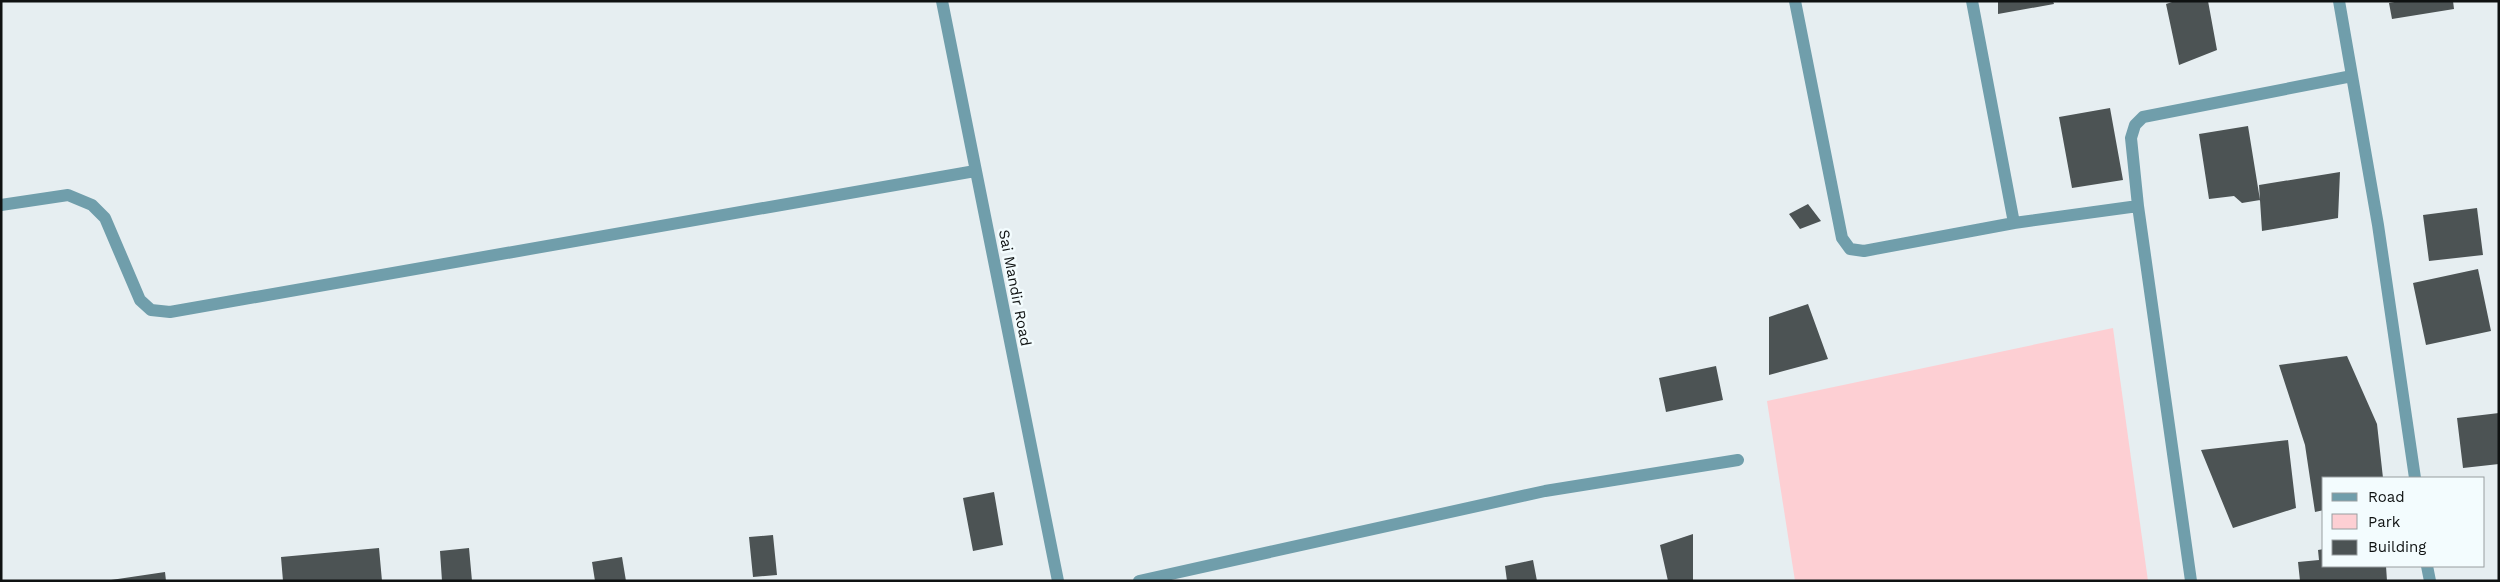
<svg xmlns="http://www.w3.org/2000/svg" width="2500" height="582" font-family="'Work Sans',sans-serif">
<rect width="100%" height="100%" fill="#e6eef1"/>
<path fill="#fdcfd3" d="M2113,328L2148,581H1795L1767,401Z"/>
<path fill="#4c5354" d="M1998,1H2053L2054,4L1998,14Z
M2175,1H2208L2217,50L2179,65L2166,4Z
M2400,1H2453L2454,9L2392,19L2389,3Z
M2110,108L2123,180L2072,188L2059,117Z
M2248,126L2260,200L2242,203L2234,196L2209,199L2199,134Z
M2340,172L2338,218L2262,231L2259,185Z
M1808,204L1821,221L1800,229L1789,214Z
M2477,208L2483,255L2429,261L2423,215Z
M2478,269L2491,331L2426,345L2413,283Z
M1808,304L1828,359L1769,375V317Z
M2347,356L2377,424L2383,478H2324V510L2315,512L2305,445L2279,365Z
M1716,366L1723,400L1666,412L1659,378Z
M2499,413V464L2463,468L2457,418Z
M2288,440L2296,508L2233,528L2201,450Z
M994,492L1003,545L973,551L963,498Z
M1693,534V581H1668L1660,545Z
M773,535L777,575L753,577L749,537Z
M379,548L382,581H283L281,557Z
M469,548L472,581H442L440,551Z
M2324,549V566H2386L2387,581H2300L2298,562L2319,560L2318,550Z
M622,557L626,581H595L592,562Z
M1533,560L1537,581H1507L1505,566Z
M165,572L166,581H111V580Z"/>
<g fill="none" stroke-linecap="round" stroke-linejoin="round">
<path stroke="#709eab" stroke-width="12" d="M942,1L1058,581
M1795,1L1842,238L1850,249L1864,251L2014,223L1972,1
M2339,1L2378,225L2415,478
M1,205L68,195L92,205L105,218L140,300L151,310L170,312L975,171
M2138,206L2131,138L2135,125L2143,117L2352,76
M2014,223L2138,206L2191,581
M2427,566L2430,581
M1139,581L1545,491L1738,460"/>
</g>
<g text-anchor="middle" stroke-width="5" stroke-linejoin="round" paint-order="stroke">
<g font-size="15" fill="#0f1212" stroke="#f3fcfe">
<text transform="translate(1015 288) rotate(79)" y="5">Sai Mandir Road</text>
</g>
</g>
<rect width="2500" height="582" fill="none" stroke="#0f1212" stroke-width="5"/>
<rect x="2322" y="477" width="162" height="90" fill="#f3fcfe" stroke="#989ea0"/>
<rect x="2332" y="493" width="25" height="8" fill="#709eab" stroke="#989ea0"/>
<text x="2368" y="502" font-size="15" fill="#0f1212">Road</text>
<rect x="2332" y="514" width="25" height="15" fill="#fdcfd3" stroke="#989ea0"/>
<text x="2368" y="527" font-size="15" fill="#0f1212">Park</text>
<rect x="2332" y="540" width="25" height="15" fill="#4c5354" stroke="#989ea0"/>
<text x="2368" y="552" font-size="15" fill="#0f1212">Building</text>
</svg>
